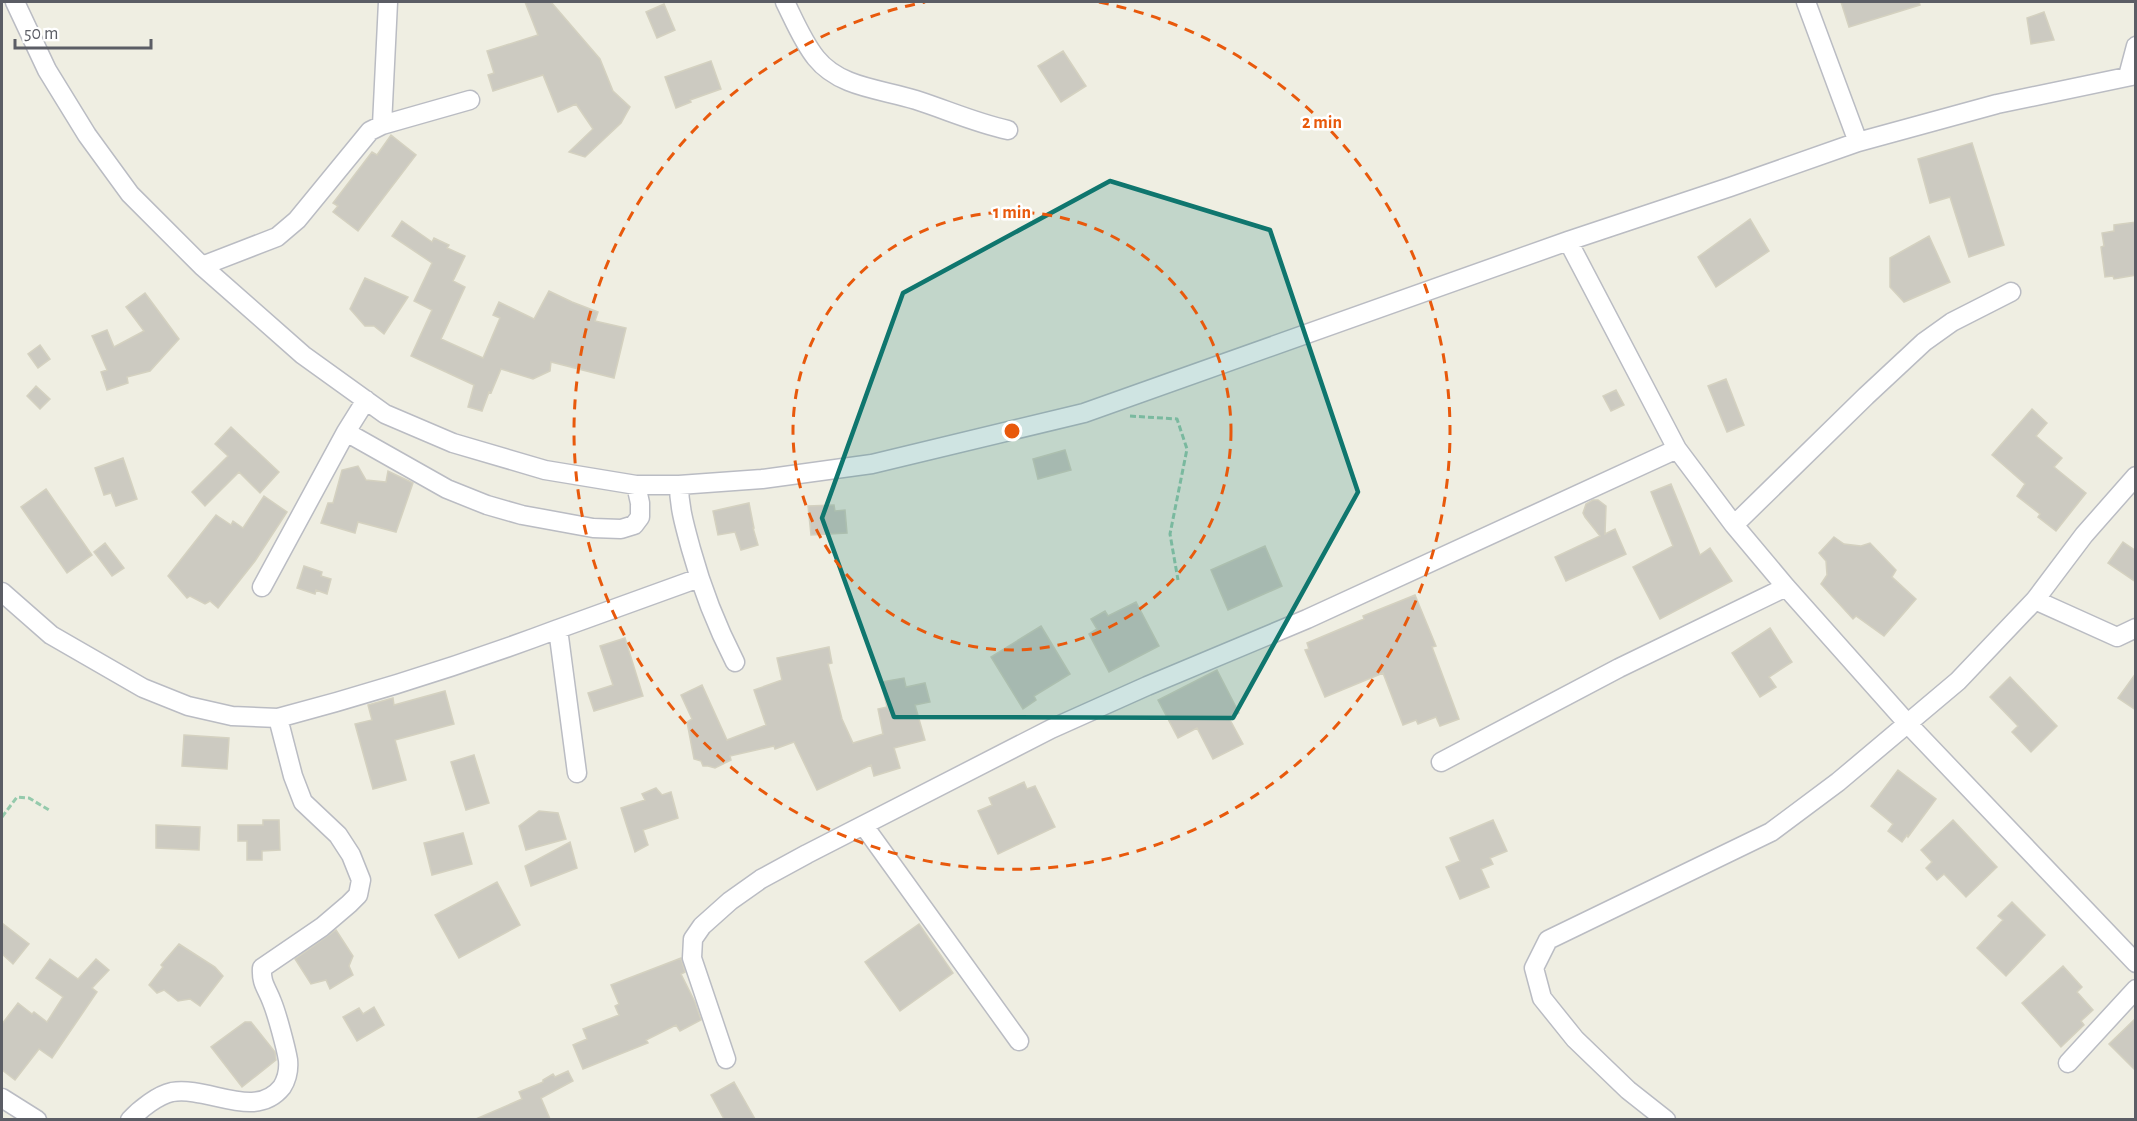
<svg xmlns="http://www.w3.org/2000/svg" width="2137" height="1121" font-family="'Alegreya Sans',sans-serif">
<rect width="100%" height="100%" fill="#efeee2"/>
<path fill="#cccac1" stroke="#d4d1c0" stroke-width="1.5" d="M525,2H551L600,59L613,91L630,107L621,123L585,157L569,152L593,129L576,104L558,112L543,75L493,91L488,75L494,73L487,51L538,35Z
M1841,2H1919L1920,5L1849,27Z
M664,4L675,30L657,38L646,12Z
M2044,12L2054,40L2031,44L2027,18Z
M1063,51L1086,86L1061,102L1038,66Z
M711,61L721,89L690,100L691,102L676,108L665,77Z
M391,135L416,155L358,231L333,212L338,206L333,203L372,152L377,155Z
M1972,143L2004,245L1969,257L1950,197L1930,203L1918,159Z
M1750,219L1769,251L1716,287L1698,257Z
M402,221L432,242L434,238L449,245L447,248L465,256L453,281L465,287L441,339L483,358L500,318L493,315L499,302L534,319L549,291L572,302L598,312L595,321L626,328L614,378L551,362L550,371L533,379L501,369L491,393L489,392L482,411L468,407L474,385L411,356L432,310L414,301L432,263L392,236Z
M2136,222V275L2114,279L2113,276L2105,277L2101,247L2104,246L2102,233L2114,231V225Z
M1929,236L1950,282L1904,302L1890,287V258Z
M365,278L408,297L384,334L374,326H365L350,309Z
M145,293L179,339L150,371L127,377L128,383L107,390L101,372L107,370L92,336L107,330L114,347L144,331L126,307Z
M40,345L50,359L38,368L28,354Z
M1726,379L1744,425L1727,432L1708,386Z
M36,386L50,399L40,409L27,396Z
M1616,390L1624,405L1611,411L1603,396Z
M2032,409L2047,423L2036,436L2062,458L2054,467L2086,493L2056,531L2038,517L2040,514L2017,496L2025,484L1992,455Z
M231,427L279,472L260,493L239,472L205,506L192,492L228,456L215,444Z
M1065,450L1071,470L1038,479L1033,459Z
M123,458L137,499L116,506L111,493L104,495L95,468Z
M358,466L366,480L386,482L388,471L413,483L396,532L358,522L355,533L321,523L328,503H333L342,470Z
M1671,484L1700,555L1710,548L1732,581L1660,619L1633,567L1673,546L1651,492Z
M46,489L92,555L67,573L21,507Z
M264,496L287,512L255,561L218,608L210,601L205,604L190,596L187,598L168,576L216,515L231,525L233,521L243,528Z
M1593,500H1598L1606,506L1605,534L1615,529L1626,554L1566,581L1555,557L1600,536L1585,517L1583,513L1586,504Z
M749,503L754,528H753L758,545L741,550L735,532L718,535L713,511Z
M834,505L835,511L845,510L847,533L811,535L808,506Z
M1834,537L1844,544L1861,546L1870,543L1896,570L1892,577L1916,599L1884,636L1856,616L1853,619L1821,584L1827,575L1826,561L1819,553Z
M2123,542L2136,551V582L2108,563Z
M105,543L124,568L112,576L94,552Z
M1265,546L1282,586L1228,610L1211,570Z
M304,566L322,572L321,576L331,579L327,594L316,590L315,594L297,588Z
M1415,595L1436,646L1432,647L1459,719L1440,726L1436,717L1418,724L1416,720L1403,725L1383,673L1325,697L1305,650L1309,649L1307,643L1364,619L1363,616Z
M1136,602L1159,646L1109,672L1089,634L1097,629L1091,619L1105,611L1108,616Z
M1041,626L1070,674L1034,696L1036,700L1023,709L991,657Z
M1770,628L1792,662L1769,677L1776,687L1760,697L1732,653Z
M625,638L643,696L594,711L588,693L613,685L600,646Z
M829,647L832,663L828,664L842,719L853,743L883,734L878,709L887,707L881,682L904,678L906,687L925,683L930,702L915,705L925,740L894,748L900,768L874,776L871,765L817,790L794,742L775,749L774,746L730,756L731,760L715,768L708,766H703L701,761L694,759L687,722L692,719L681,695L702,685L727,740L766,725L754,690L782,680L777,658Z
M1217,670L1239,713L1229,718L1243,744L1213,759L1197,728L1178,738L1158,700Z
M2136,673V710L2118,698Z
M2010,677L2057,726L2031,752L2012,732L2018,726L1990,697Z
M445,691L454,724L395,740L406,780L373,789L355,724L372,720L368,705L393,698L394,705Z
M184,735L229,738L227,769L182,766Z
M474,755L489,803L466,810L451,762Z
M1898,770L1936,799L1908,837L1907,835L1902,842L1888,831L1893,824L1871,806Z
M1024,782L1027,789L1035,786L1055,827L998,854L978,811L992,805L989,798Z
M656,788L662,795L671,792L678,818L643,830L648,845L635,852L621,808L645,800L642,794Z
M539,811L558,813L566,839L526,850L519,826Z
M263,820H279L280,850L262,851V860H247V841H238V825H263Z
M1493,820L1507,851L1490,858L1493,864L1481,869L1489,887L1460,899L1446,867L1460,861L1450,838Z
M1953,820L1997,867L1966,897L1944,874L1937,880L1926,868L1932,862L1921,850Z
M156,825L200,827L199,850L156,848Z
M463,833L472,864L432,875L424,843Z
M570,842L577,868L531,886L525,866Z
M497,882L520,925L459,958L435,915Z
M2012,902L2045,935L2006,976L1977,948L2003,920L1998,916Z
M2,923L29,944L13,964L2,954Z
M919,924L953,973L900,1011L865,962Z
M336,930L353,956L349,966L353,975L330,989L326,980L311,984L295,959Z
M179,944L215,967L223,976L200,1006L190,999L178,1001L164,990L157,993L149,985L163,967L161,965Z
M681,958L685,972L681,974L695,1002L701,1020L680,1031L676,1025L646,1040L648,1043L583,1069L573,1045L587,1039L583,1029L619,1015L615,1006L619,1004L611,985Z
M50,959L78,979L96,959L109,970L92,988L97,992L52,1058L39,1049L15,1080L2,1070V1024L18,1003L32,1014L34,1012L47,1022L63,997L36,978Z
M2063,966L2082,987L2077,992L2093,1010L2081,1021L2084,1025L2061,1047L2022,1003Z
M374,1007L384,1025L357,1041L343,1017L359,1008L363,1014Z
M2136,1018V1071L2109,1044Z
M245,1022H251L275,1052L276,1060L242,1087L211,1047Z
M568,1071L573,1081L541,1098L550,1119H476L522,1099L519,1092L543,1082V1080L553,1074L555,1077Z
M734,1082L755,1119H724L711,1095Z"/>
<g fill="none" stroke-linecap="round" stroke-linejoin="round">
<defs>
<path id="minor" d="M15,2L47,70L87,135L130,194L202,266L303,355L385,414L453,443L545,470L636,485H679L762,479L872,464L1084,413L1568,241L1730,187L1858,142L1997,104L2136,75
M785,2C794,20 803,42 816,58C840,88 882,89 916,100C947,110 976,123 1008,130
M1806,2L1858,142
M2128,76L2136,46
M382,125L388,2
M1568,241L1677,449L1734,525L1786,587L1908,724L2136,963
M202,266L277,237L297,220L370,131L382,125L470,100
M346,432L366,400
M679,485C679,507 685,527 691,549C702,589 716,625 735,662
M1734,525L1866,396L1924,342L1952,322L2011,292
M262,587L346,432L447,489L487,505L522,515L593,528L621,529L634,525L640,517V503L636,485
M2,592L51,635L143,688L188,706L232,716L278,718
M2035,600L2117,637L2136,628
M558,629L699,578
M1441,762L1619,668L1786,587
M864,826L1019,1041
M726,1059L692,958L693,939L702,926L730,901L761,879L807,854L1051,729L1147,686L1307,619L1677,449
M2068,1063L2136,989
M2,1098L37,1120
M130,1120C140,1109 158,1095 172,1092C209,1086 255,1121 282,1087C287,1079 289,1070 288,1060C286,1048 277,1014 272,1002C267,988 261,984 262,968L322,927L349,904L358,895L361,880L351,855L338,835L303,802L293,776L278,718C373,693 465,664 558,629L577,773
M1666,1120L1628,1090L1575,1039L1542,998L1534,968L1548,940L1771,832L1838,782L1958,681L2035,600L2084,535L2136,476"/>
</defs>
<use href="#minor" stroke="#babcc3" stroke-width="21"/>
<path stroke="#95caac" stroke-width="3" stroke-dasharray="6 3" stroke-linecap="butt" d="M1130,416L1177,419L1187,449L1170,534L1178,580
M2,817L17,797L29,798L49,810"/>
<use href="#minor" stroke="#fff" stroke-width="18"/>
</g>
<path fill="#0f766e" fill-opacity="0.2" stroke="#0f766e" stroke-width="4.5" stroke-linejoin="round" d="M1110,181L1270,230L1358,492L1233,718L894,717L822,518L903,293Z"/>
<g fill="none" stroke="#e8590c" stroke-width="3" stroke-dasharray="10 8">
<circle cx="1012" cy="431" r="219"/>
<path d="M1099 2A438 438 0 1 1 925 2"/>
</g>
<circle cx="1012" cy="431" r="9" fill="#e8590c" stroke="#fff" stroke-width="3"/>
<g font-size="18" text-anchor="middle" font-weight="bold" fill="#e8590c" stroke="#fff" stroke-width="5" stroke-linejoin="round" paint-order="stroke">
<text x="1322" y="128">2 min</text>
<text x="1012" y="218">1 min</text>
</g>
<rect width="2137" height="1121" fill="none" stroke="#5b5d65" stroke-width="6"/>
<path d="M15 39v9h136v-9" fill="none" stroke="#5b5d65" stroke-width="3"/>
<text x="24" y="39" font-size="18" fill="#5b5d65" stroke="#ffffff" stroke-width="4.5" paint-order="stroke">50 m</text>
</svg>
